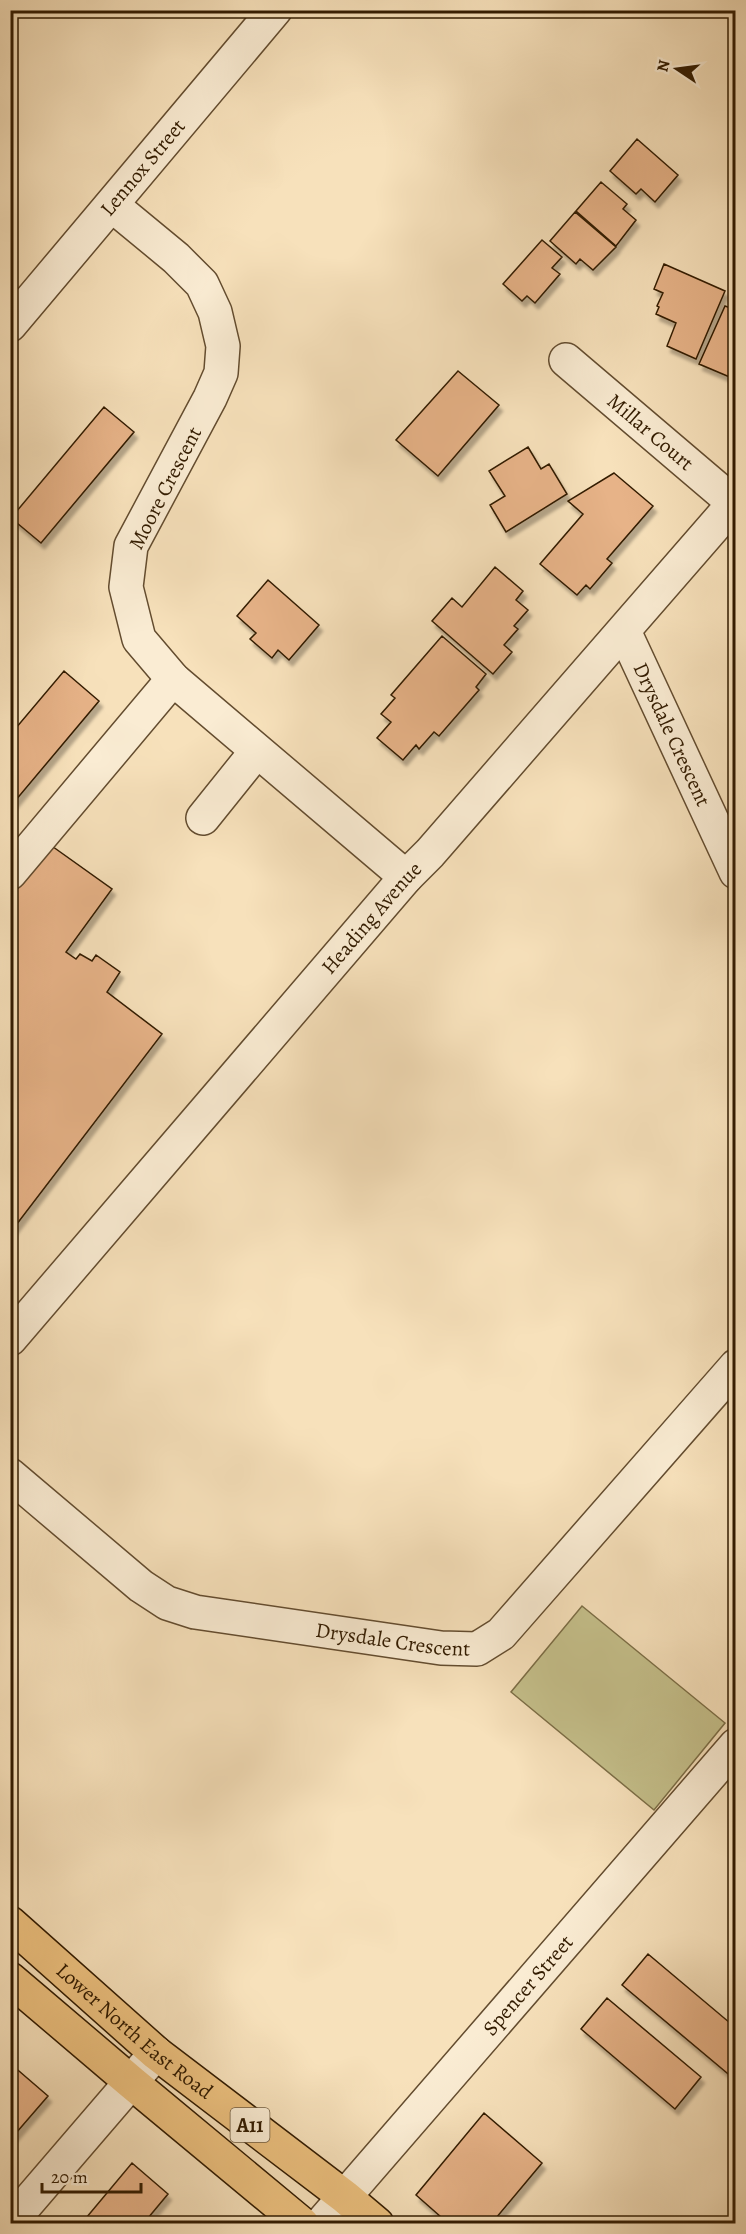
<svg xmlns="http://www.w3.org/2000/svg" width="746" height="2234" font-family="Alegreya,serif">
<defs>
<filter id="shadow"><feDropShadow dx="3.5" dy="6" stdDeviation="1.5" flood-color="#0004"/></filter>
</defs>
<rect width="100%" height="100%" fill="#f7e1bb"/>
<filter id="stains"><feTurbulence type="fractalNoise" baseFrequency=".00333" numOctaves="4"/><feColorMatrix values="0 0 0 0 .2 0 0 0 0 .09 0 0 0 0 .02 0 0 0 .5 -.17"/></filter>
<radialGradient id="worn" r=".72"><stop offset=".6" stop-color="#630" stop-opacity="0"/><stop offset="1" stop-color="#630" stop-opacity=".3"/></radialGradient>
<path fill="#c5c08b" stroke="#7c6e46" stroke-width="1.5" d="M582,1606L725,1723L654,1810L511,1692Z"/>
<path fill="#e7b388" stroke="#321b00" stroke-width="1.5" filter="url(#shadow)" d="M637,139L678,175L655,202L641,189L636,194L610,171Z
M601,182L627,204L623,209L636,220L616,246L576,211Z
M575,212L616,247L593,270L580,259L576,264L550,241Z
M542,240L562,257L552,268L560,274L535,303L527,296L522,301L503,284Z
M664,264L725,291L696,359L667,346L676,323L656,314L659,307L657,306L663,293L654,289Z
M725,306L736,310V369L732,378L699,364Z
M458,371L499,405L438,476L396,440Z
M104,407L134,432L41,543L11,518Z
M528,447L541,469L549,464L567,494L506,532L490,505L505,496L489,471Z
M614,473L653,506L607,559L612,563L590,589L586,585L577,595L540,564L583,514L568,501Z
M495,567L523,591L516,600L528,610L514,626L518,629L504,645L512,652L493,674L432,621L452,598L462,607Z
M268,580L319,625L289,660L278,650L272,658L250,639L256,633L237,616Z
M442,636L486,674L476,687L479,690L439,736L434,732L419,749L416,745L403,760L377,738L391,722L381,714L395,698L391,695Z
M64,671L99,701L10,807V735Z
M49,844L112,889L66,952L76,959L80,954L92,961L96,955L120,972L107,992L162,1034L10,1233V895Z
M648,1954L736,2028V2075L733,2078L622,1985Z
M607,1998L701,2077L675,2109L581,2029Z
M12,2065L48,2096L10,2140V2066Z
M484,2113L542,2163L491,2224H449L416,2195Z
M132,2163L168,2194L143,2224H81Z"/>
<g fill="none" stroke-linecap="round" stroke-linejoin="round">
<defs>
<g id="minor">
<path d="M113,206L176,258L202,284L215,312L223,346L221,373L210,398L131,546L126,587L139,639L173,679L406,877"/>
<path id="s1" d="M10,325L275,10"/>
<path id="s2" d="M566,360L734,503"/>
<path id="s3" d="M624,631L736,872"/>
<path d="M203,818L256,752"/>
<path d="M10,873L173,679"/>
<path id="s4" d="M10,1339L406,877L430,853L736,501"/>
<path id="s5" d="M10,1475L141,1586L167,1603L195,1612L441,1648L477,1649L501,1634L736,1366"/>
<path d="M10,2223L156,2053"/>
<path id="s6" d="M321,2224L736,1745"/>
</g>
<g id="major">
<path id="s7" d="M10,1923L156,2053L345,2197L377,2224"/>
<path d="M10,1979L131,2082L302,2224"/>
</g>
</defs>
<use href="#minor" stroke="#634c2f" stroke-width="36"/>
<use href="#major" stroke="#321b00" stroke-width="36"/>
<use href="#minor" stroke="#faecd3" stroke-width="33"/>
<use href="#major" stroke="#ecc07e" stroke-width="33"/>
</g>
<g text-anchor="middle" stroke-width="6" stroke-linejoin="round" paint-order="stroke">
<rect fill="#faecd3" stroke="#6e5a3f" stroke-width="1.5" x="230.5" y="2108" width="39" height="34" rx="4.5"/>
<g font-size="20" font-weight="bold" fill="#321b00">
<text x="250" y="2132">A11</text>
</g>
<g font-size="21" fill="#321b00" stroke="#faecd3">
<text dy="7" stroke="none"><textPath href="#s1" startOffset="206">Lennox Street</textPath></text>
<text dy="7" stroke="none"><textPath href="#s2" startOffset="111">Millar Court</textPath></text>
<text transform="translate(165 488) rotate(-63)" y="7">Moore Crescent</text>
<text dy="7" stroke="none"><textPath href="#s3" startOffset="114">Drysdale Crescent</textPath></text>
<text dy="7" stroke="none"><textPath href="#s4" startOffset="555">Heading Avenue</textPath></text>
<text dy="7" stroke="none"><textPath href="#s5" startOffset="432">Drysdale Crescent</textPath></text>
<text dy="7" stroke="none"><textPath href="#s6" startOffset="316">Spencer Street</textPath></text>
<text dy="7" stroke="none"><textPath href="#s7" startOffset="165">Lower North East Road</textPath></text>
</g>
</g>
<rect width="746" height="2234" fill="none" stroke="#f7e1bb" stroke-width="36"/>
<rect x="12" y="12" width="722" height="2210" fill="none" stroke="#321b00" stroke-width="3"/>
<rect x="18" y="18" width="710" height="2198" fill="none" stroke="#321b00" stroke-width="1.5"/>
<g transform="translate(677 69) rotate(283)" stroke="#faecd3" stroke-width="4.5" paint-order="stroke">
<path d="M0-4.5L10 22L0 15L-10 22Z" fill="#321b00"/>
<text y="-9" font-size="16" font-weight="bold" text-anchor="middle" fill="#321b00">N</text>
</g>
<path d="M42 2183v9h99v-9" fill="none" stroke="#321b00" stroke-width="3"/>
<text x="51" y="2183" font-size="18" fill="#321b00" stroke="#faecd3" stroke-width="4.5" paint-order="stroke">20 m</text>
<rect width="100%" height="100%" filter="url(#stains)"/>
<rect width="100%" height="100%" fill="url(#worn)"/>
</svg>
